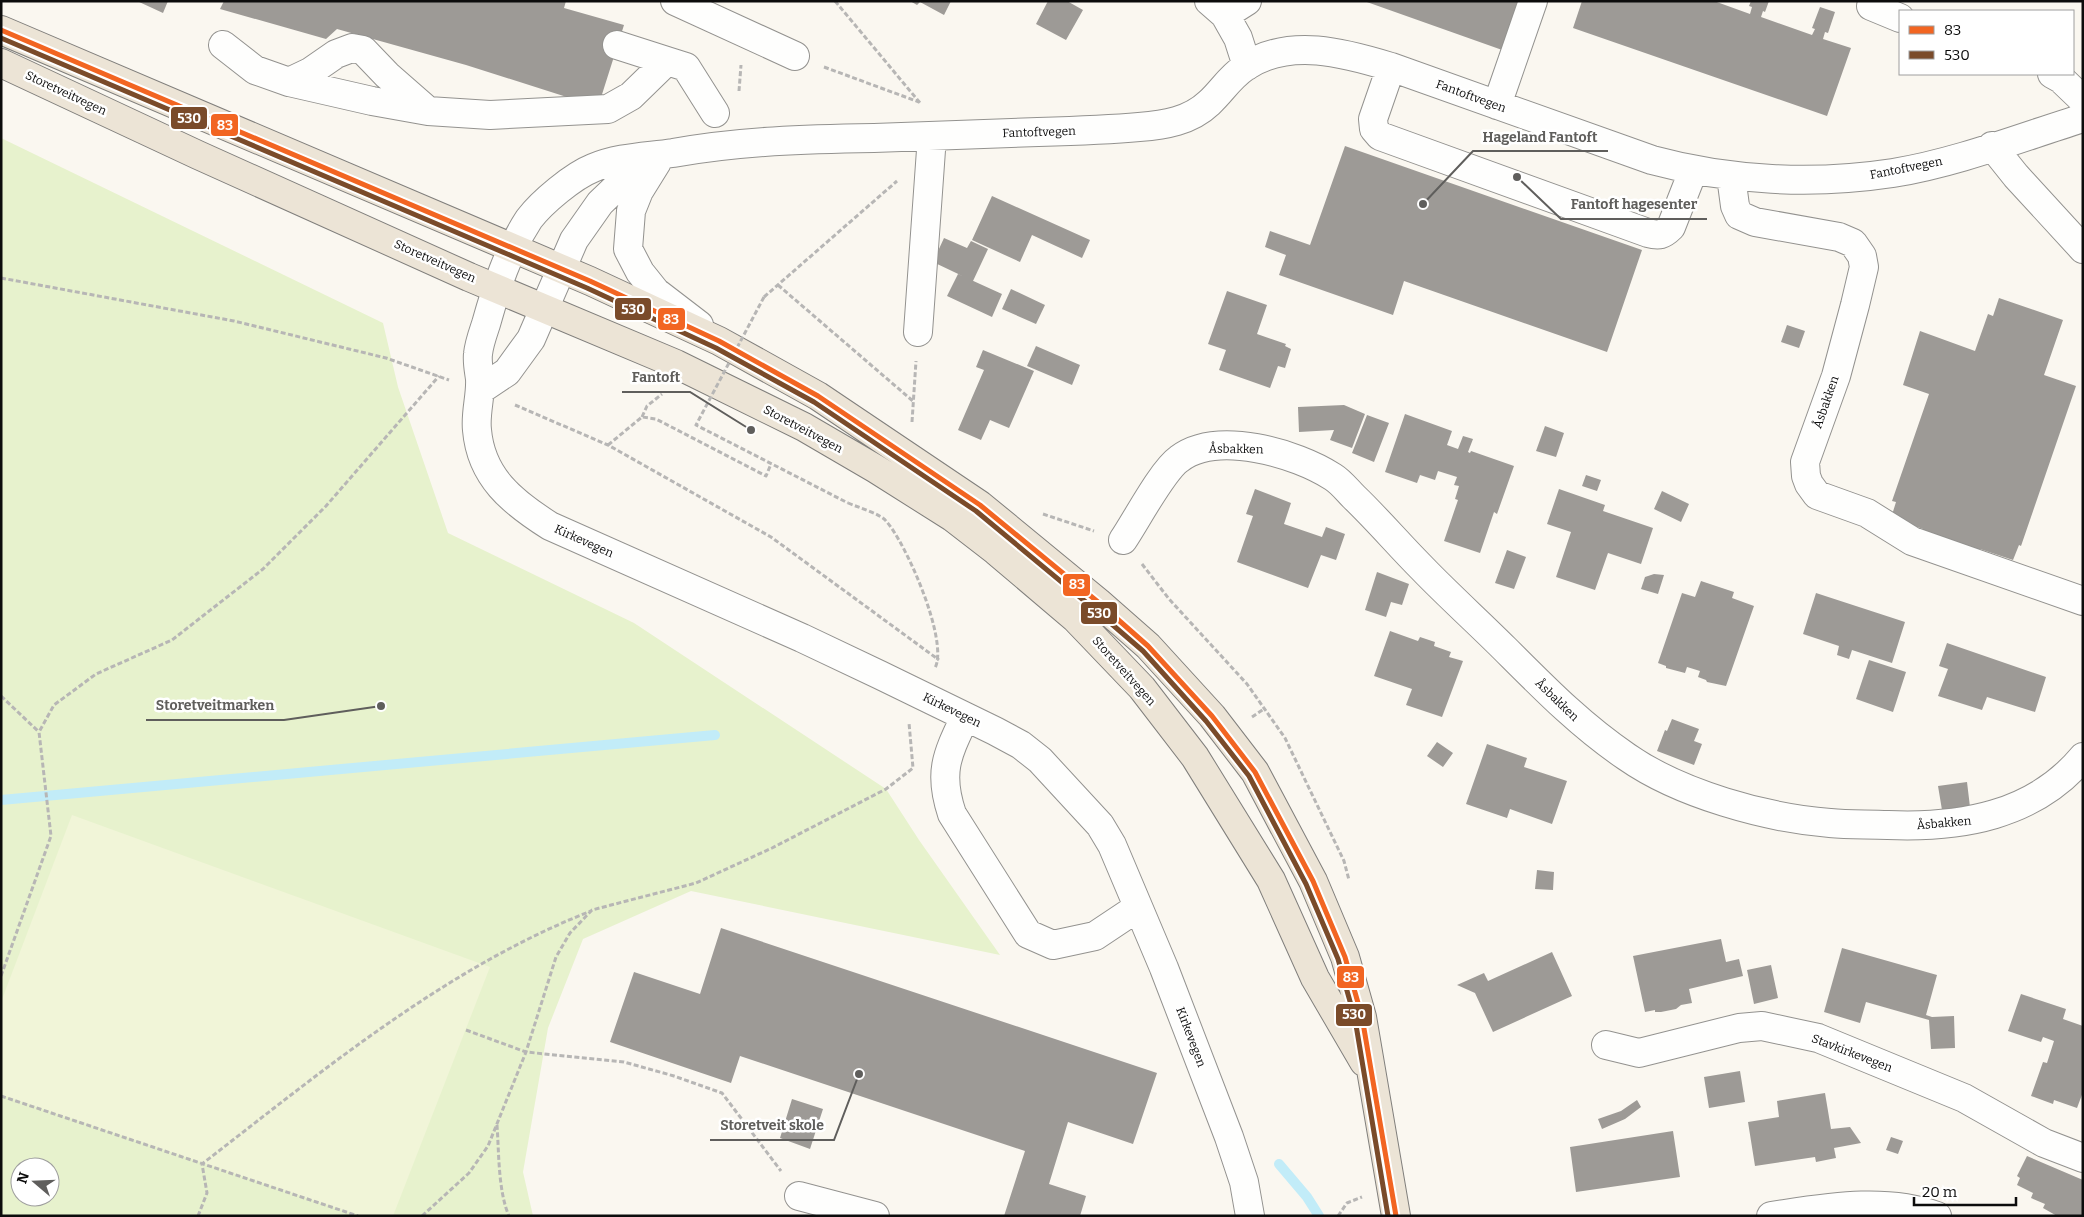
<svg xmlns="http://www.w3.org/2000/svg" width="2084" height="1217" font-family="Bitter,serif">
<rect width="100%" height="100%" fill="#faf7f0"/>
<path fill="#e7f2cd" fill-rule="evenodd" d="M1,138L383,323L398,387L448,533L634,623L886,789L919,840L1000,955L691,891L583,939L548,1028L523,1172L533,1216H1ZM20,1167H50V1197H20Z"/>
<path fill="#f1f5d8" d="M72,815L490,967L393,1216H360L1,1095V1002Z"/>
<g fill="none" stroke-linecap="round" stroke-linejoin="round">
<path stroke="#c2ecf8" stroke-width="10" d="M1,800L715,735
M1279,1164L1307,1197L1319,1216"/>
</g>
<path fill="#9d9a96" d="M137,1H168L163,13Z
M224,1H566L564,8L624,25L598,107L466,65L337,29L326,39L220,9Z
M910,1H951L944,15L920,2L917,5Z
M1048,1H1067L1083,10L1066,40L1036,24Z
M1364,1H1522L1505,51Z
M1582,1H1714L1750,14L1752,7L1749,6L1751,1H1769L1765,12L1763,11L1761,17L1812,35L1815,29L1812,28L1820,7L1835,12L1828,33L1825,32L1823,39L1851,48L1827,116L1573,28Z
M1345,146L1642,250L1607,352L1404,281L1393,315L1279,275L1286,255L1265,247L1270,231L1310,245Z
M992,196L1090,240L1082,258L1032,235L1020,262L972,240Z
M944,238L967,248L971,241L988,249L973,281L933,262Z
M958,274L1002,294L992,317L947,296Z
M1011,289L1045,305L1036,324L1002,309Z
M1227,291L1267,305L1257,334L1286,344L1285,346L1291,349L1285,368L1278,366L1270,388L1219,370L1226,350L1208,344Z
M1999,298L2063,320L2044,375L2076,386L2021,546L2019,545L2013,560L1980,549L1976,559L1919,540L1923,529L1891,518L1896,502L1892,501L1929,394L1903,385L1920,331L1975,351L1988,314L1993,316Z
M1787,325L1805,331L1799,348L1781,342Z
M1036,346L1080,365L1072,385L1027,366Z
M983,350L1034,371L1009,428L990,420L981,440L958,430L984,370L976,367Z
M1344,405L1365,414L1352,448L1330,440L1334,430L1299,432L1298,407Z
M1405,414L1452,431L1447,445L1458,449L1463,436L1473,439L1468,452L1470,453L1471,451L1514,466L1497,514L1494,512L1480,553L1444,541L1458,500L1455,499L1459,486L1454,485L1457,477L1438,471L1435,480L1420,475L1417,483L1385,472Z
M1367,415L1389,423L1374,462L1352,453Z
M1545,426L1564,433L1556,457L1536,451Z
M1586,475L1601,480L1597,491L1582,486Z
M1255,489L1291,503L1284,524L1322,537L1326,527L1345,534L1336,560L1321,555L1308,588L1237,562L1253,516L1246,514Z
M1559,489L1605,505L1603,511L1653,528L1641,564L1608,553L1595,590L1556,577L1571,532L1547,524Z
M1662,491L1689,504L1681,522L1654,509Z
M1507,550L1526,557L1514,589L1495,583Z
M1377,572L1409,584L1402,605L1391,602L1386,617L1365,610Z
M1654,574L1664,575L1658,594L1641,589L1645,577Z
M1701,581L1734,592L1732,598L1754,606L1726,686L1707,682L1706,680L1698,677L1700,671L1687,667L1685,673L1666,668V666L1658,663L1682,593L1695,597Z
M1816,593L1905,622L1892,663L1852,650L1849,659L1837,655L1839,646L1803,634Z
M1390,631L1418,641L1420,637L1435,642L1434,646L1451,652L1449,657L1463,661L1442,717L1406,705L1412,689L1374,676Z
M1947,643L2046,677L2035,712L1987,697L1982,710L1938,696L1948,669L1939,666Z
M1869,660L1906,672L1893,712L1856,699Z
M1672,719L1699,729L1694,741L1702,744L1694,765L1657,751L1665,730L1667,731Z
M1437,742L1453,753L1443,767L1427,756Z
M1487,744L1527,758L1524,767L1567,781L1552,824L1510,809L1507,818L1466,804Z
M1967,782L1970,807L1942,810L1938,786Z
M1537,870L1554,872L1553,890L1535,889Z
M721,928L1157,1073L1133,1144L1068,1122L1049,1184L1086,1196L1080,1216H1004L1025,1151L740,1056L731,1083L610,1042L634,972L700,994Z
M1721,939L1726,962L1739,959L1743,976L1689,989L1692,1003L1681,1005L1676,1009L1661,1012H1655V1010L1645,1012L1633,956Z
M1842,948L1937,975L1926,1015L1932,1017L1954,1016L1955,1048L1931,1049L1929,1020L1866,1002L1860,1023L1824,1012Z
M1552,952L1572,996L1493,1032L1475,993L1457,985L1484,973L1488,981Z
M1771,965L1778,998L1754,1004L1747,970Z
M2021,994L2066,1009L2063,1019L2083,1026V1092L2077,1108L2054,1100L2053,1104L2031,1096L2043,1062L2047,1063L2054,1041L2043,1037L2041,1042L2008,1031Z
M1740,1071L1745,1102L1709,1108L1704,1077Z
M1825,1093L1831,1129L1850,1127L1861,1143L1834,1148L1836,1158L1816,1162L1815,1157L1755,1166L1748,1122L1779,1117L1777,1101Z
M792,1099L823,1109L810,1149L780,1138Z
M1637,1100L1641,1107L1625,1119L1602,1129L1598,1119L1621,1111Z
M1673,1131L1680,1177L1576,1192L1570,1147Z
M1891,1137L1903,1141L1898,1154L1886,1150Z
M2027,1156L2083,1180V1216H2057L2043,1208L2045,1204L2031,1198L2033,1193L2017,1185L2020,1178L2017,1176Z"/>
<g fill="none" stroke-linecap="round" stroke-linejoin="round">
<defs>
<path id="minor" d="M675,1L795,56
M1209,1L1225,15L1238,38L1247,66
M1871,6L1900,18
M1225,15L1247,1
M223,45L255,70L289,82L372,101L428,111L490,115L608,109L631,96L667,61L686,67L715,113
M617,45L667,61
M1391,67L1373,119L1374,129L1380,136L1648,233C1659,236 1663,235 1671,227L1693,171
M2052,74L2061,79L2083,100
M289,82L310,72L336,54L352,48L363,50L387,75L427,110
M1497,105L1533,1
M1992,146L2016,176L2083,249
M657,162L639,191L631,211L628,249L640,272L656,292L699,325
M1731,176L1735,206L1739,215L1755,222L1839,237L1853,243L1862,256L1864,267L1855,305L1836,376L1805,462L1806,476L1809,484L1817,495L1867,513L1912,541L2083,601
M918,332L932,136
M480,390L507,372L531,339L574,240L600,203L625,179L659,157
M1123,540C1136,521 1162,471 1179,459C1217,430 1296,453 1333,477C1341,482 1347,490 1354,497C1378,520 1399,545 1422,568C1449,596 1478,622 1505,649C1544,688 1581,726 1627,757C1680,794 1766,818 1830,823C1849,825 1868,824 1888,825C1960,828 2034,816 2083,757
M965,717C947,755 938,772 952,814L1028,934L1053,945L1095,936L1137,908
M1606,1045L1639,1053L1739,1028L1762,1026L1818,1038L1964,1098L2044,1143L2083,1158
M799,1196L875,1216
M1250,1216L1244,1182L1229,1137L1164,968L1112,845L1100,825L1040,760L1021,745L995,731L880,675L802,638L550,526C512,502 481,477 477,430C475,413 481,396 480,379C479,371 477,362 478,354C479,344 483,333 486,324C496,288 508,251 529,219C542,202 573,176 593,168C619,157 646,157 673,153C740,141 807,139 874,138C929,136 984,134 1038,132C1072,131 1106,130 1139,127C1165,125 1190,121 1209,103C1223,90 1229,78 1245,67C1289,37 1345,53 1391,67L1652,160C1729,181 1814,185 1893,173C1956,163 2022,137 2083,118
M1771,1216C1826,1208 1884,1197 1937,1216"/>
<path id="major" d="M1,30L590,281L719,341L818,396L980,505L1098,602L1148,646L1212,716L1255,772L1313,881L1345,957L1362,1017L1396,1216
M1,63L198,155L469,277L676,364L804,427L876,469L952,517L996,551L1075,618L1142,688L1195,757L1271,880L1315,978L1364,1062"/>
</defs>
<use href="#minor" stroke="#93928f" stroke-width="30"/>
<use href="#major" stroke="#807f7c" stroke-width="30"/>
<path stroke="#b7b6b5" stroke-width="3" stroke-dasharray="5 2.5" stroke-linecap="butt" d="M835,1L921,104
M824,67L919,102
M739,91L741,65
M1,278L234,321L386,358L449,380
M778,285L914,402
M764,297L897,181
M515,405L608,445L771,537L939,660
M642,417L647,406L662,394
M912,422L916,361
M608,445L642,417L656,419L766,476L771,464
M848,503C857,507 881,514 886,521C906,543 949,641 935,668
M1043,514L1094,531
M1142,564L1169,599L1247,684L1285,738L1344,861L1349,880
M1,696L39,732
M1252,717L1264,709
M1,976L51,836L39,732L54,705L96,674L172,640L263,569L326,506L439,376
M466,1030L526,1052L624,1062L674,1076L722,1093L781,1171
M1,1096L358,1216
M497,1125C499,1152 498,1191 509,1216
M198,1216L207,1193L202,1164C325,1069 446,968 591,911
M422,1216L469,1173L488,1146L526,1052L556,957L570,933L592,910L696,883L772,848L886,789L913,768L909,723
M1338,1216L1347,1203L1362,1197"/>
<use href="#minor" stroke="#fefefd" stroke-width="28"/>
<use href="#major" stroke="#ece4d6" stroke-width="28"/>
<path stroke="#b7b6b5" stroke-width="3" stroke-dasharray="5 2.5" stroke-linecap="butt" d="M764,297L696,425L848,503"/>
<defs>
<path id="bus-1" d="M1,30L590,281L719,341L818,396L980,505L1098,602L1148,646L1212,716L1255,772L1313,881L1345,957L1362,1017L1396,1216"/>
<path id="bus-2" d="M1,38L587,288L716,348L814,402L976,511L1093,608L1143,651L1206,721L1249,776L1306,884L1338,959L1355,1019L1388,1216"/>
</defs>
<use href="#bus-1" stroke="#fff" stroke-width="9"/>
<use href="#bus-2" stroke="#fff" stroke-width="9"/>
<use href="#bus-1" stroke="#f26522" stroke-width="5"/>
<use href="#bus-2" stroke="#7a4b2a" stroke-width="5"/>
</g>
<g text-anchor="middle" stroke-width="5" stroke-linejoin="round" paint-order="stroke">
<g font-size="12" fill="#0c0c0c" stroke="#fff">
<text transform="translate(66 93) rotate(25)" y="4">Storetveitvegen</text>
<text transform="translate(1471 96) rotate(20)" y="4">Fantoftvegen</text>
<text transform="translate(1039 132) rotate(-2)" y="4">Fantoftvegen</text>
<text transform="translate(1906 168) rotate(-11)" y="4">Fantoftvegen</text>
<text transform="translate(435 261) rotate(24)" y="4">Storetveitvegen</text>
<text transform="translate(1826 402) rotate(-71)" y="4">Åsbakken</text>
<text transform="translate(803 429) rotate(28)" y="4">Storetveitvegen</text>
<text transform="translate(1236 449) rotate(1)" y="4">Åsbakken</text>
<text transform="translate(584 541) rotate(24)" y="4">Kirkevegen</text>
<text transform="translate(1124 671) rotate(48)" y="4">Storetveitvegen</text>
<text transform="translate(1557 700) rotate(44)" y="4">Åsbakken</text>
<text transform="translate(952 710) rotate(26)" y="4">Kirkevegen</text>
<text transform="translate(1944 823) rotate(-5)" y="4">Åsbakken</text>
<text transform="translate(1191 1037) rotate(69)" y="4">Kirkevegen</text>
<text transform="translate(1852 1053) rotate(21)" y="4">Stavkirkevegen</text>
</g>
</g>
<path fill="none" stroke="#5f5e5c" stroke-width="2" d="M1423 204L1473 151H1608M1517 177L1561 219H1707M751 430L690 392H622M381 706L284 720H146M859 1074L834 1140H710"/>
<g fill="#5f5e5c" stroke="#fff" stroke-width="2">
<circle cx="1423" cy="204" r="5"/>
<circle cx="1517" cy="177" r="5"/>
<circle cx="751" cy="430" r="5"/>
<circle cx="381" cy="706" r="5"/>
<circle cx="859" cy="1074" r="5"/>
</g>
<g font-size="14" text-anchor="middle" font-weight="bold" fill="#5f5e5c" stroke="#fff" stroke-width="5" stroke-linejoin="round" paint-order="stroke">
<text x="1540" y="142">Hageland Fantoft</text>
<text x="1634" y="209">Fantoft hagesenter</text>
<text x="656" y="382">Fantoft</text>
<text x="215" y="710">Storetveitmarken</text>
<text x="772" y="1130">Storetveit skole</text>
</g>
<g stroke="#fff" stroke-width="2">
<rect x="170" y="106" width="38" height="24" rx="5" fill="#7a4b2a"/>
<rect x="210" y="113" width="29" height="24" rx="5" fill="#f26522"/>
<rect x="614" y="297" width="38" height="24" rx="5" fill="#7a4b2a"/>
<rect x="657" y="307" width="29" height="24" rx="5" fill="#f26522"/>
<rect x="1062" y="573" width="29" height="24" rx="5" fill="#f26522"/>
<rect x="1080" y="601" width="38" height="24" rx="5" fill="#7a4b2a"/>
<rect x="1336" y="965" width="29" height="24" rx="5" fill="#f26522"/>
<rect x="1335" y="1003" width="38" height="24" rx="5" fill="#7a4b2a"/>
</g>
<g font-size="14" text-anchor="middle" font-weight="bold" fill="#fff">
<text x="189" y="123">530</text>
<text x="225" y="130">83</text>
<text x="633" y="314">530</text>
<text x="671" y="324">83</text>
<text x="1077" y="589">83</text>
<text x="1099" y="618">530</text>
<text x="1351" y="982">83</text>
<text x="1354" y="1019">530</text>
</g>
<rect width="2084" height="1217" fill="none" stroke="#0c0c0c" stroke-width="5"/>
<rect x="1899" y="10" width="175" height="65" fill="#ffffff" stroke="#9e9e9e"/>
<rect x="1909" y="26" width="25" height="8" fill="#f26522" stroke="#9e9e9e"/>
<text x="1944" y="35" font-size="15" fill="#0c0c0c">83</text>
<rect x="1909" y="51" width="25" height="8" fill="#7a4b2a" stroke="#9e9e9e"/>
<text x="1944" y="60" font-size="15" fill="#0c0c0c">530</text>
<g transform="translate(35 1182) rotate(289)"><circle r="24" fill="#ffffff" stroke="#9e9e9e"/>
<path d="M0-4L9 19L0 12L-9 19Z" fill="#5f5e5c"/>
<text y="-8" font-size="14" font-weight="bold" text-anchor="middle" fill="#0c0c0c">N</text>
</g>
<path d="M1914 1197v8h102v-8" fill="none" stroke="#0c0c0c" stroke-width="2.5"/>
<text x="1922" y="1197" font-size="15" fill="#0c0c0c" stroke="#ffffff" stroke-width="4" paint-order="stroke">20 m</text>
</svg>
